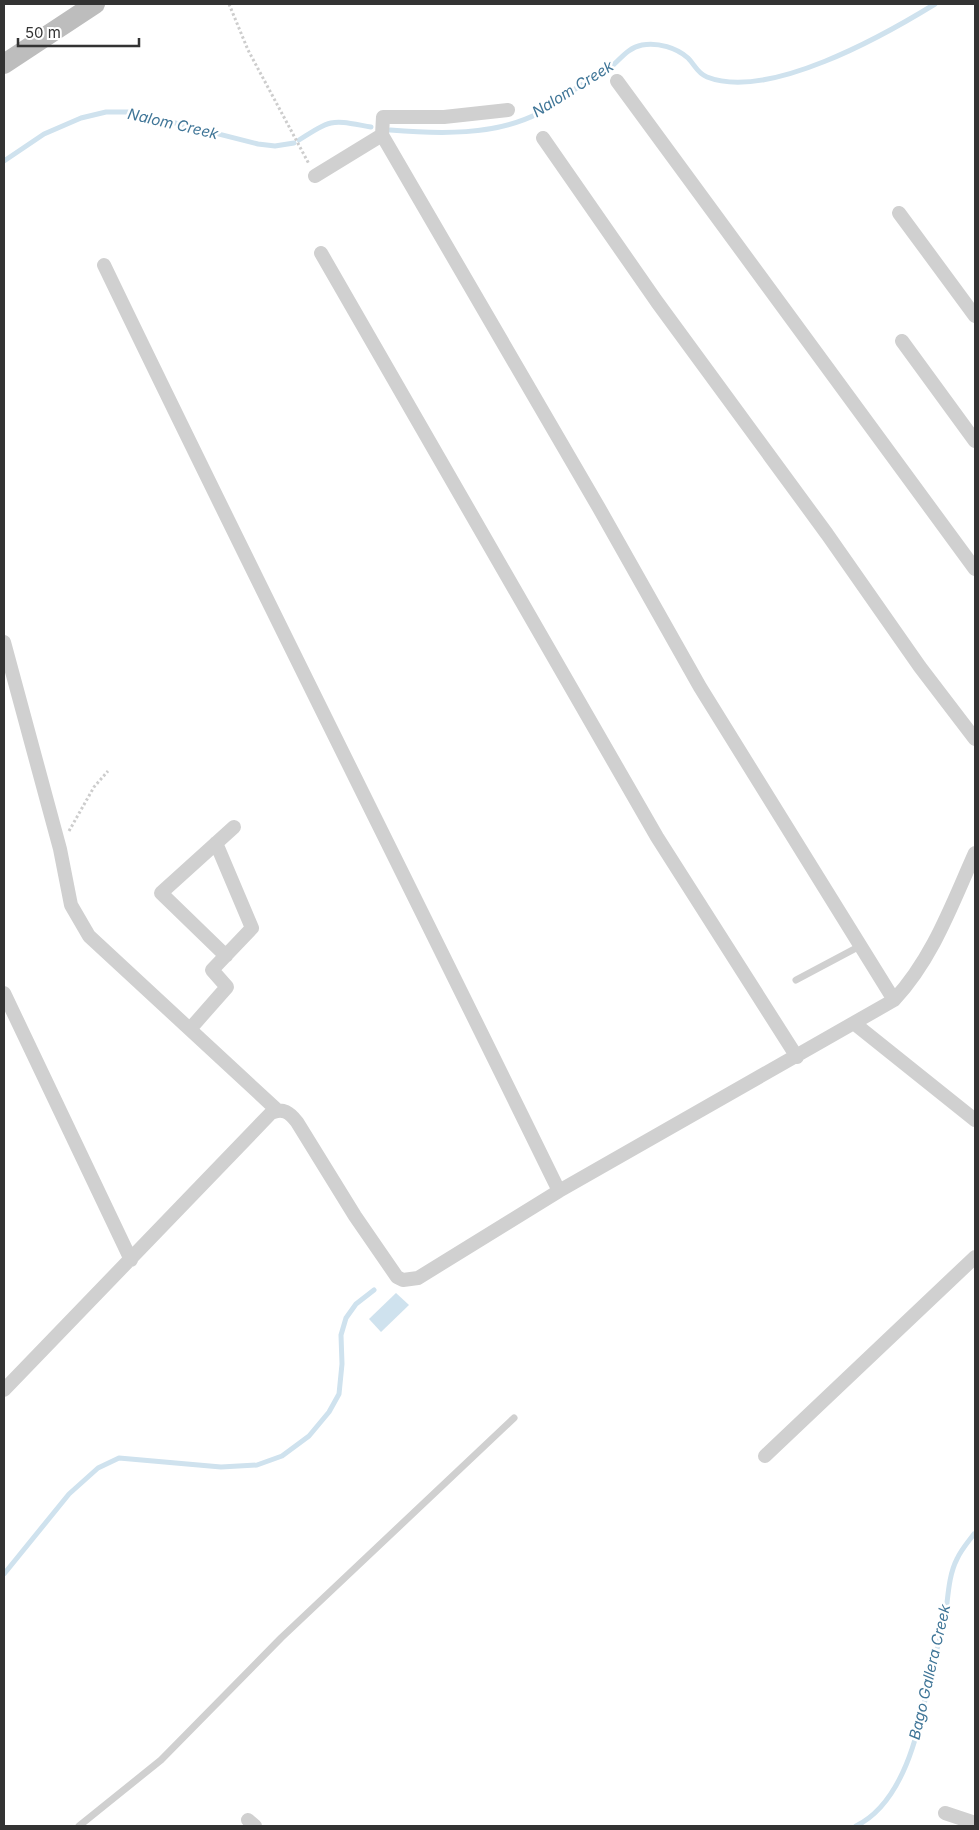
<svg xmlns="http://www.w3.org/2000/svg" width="979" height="1830" font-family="Inter,sans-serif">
<rect width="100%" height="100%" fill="#fff"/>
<path fill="#cfe2ee" d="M396,1293L409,1305L381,1332L369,1319Z"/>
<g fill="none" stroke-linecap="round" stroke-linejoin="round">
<path stroke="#cfe2ee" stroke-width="5" d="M390,130C438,134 495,136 539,113C554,105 568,93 583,84C590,80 597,77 603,73C617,65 625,48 642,45C658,42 677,48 688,58C695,65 697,73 707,77C768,101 883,36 935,4
M299,140C334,118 331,120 371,127
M4,161L44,134L81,118L106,112H132L258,144L275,146L294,143
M4,1574L69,1494L98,1468L119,1458L221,1467L257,1465L282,1456L309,1436L329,1412L339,1394L342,1364L341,1335L346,1318L356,1304L374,1290
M856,1826C903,1803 919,1732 928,1685C932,1663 940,1641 945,1619C948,1600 948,1576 957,1559C961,1550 968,1542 974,1534"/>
<path stroke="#cdcdcd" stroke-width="3" stroke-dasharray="2.5 2.5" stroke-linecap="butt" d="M229,4L248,50L309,164
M69,831L94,787L108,771"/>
<path stroke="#d0d0d0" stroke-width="7" d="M796,980L860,946
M79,1826L161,1760L281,1638L514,1418"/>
<path stroke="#d0d0d0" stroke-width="14" d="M617,81L975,569
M508,110L444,117H383L382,135L599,508L700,687L894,1000
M543,138L657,302L827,534L920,667L975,739
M315,176L382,135
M899,213L975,316
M321,253L657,837L797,1057
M104,265C253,575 408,882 559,1191
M902,341L975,441
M4,642L60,849L71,905L89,936L277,1110
M226,956L161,893L234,827
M4,993L131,1260
M855,1024L975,1120
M190,1029L227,987L212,970L252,928L216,843
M4,1390L271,1113C283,1107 290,1113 297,1122L355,1216L397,1277L403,1280L418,1278L559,1191L894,1000C933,958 952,904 975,853
M765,1456L975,1257
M945,1813L975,1823
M248,1820L255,1826"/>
<path stroke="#bdbdbd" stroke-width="20" d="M4,64L95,4"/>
</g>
<g text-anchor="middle" stroke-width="5" stroke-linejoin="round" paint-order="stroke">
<g font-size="15" font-style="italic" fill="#3f7597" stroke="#fff">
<text transform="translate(573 89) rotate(-32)" y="5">Nalom Creek</text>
<text transform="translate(173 124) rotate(13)" y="5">Nalom Creek</text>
<text transform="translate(930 1672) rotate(-77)" y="5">Bago Gallera Creek</text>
</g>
</g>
<rect width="979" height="1830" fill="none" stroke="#333333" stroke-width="10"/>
<path d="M18 38v8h121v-8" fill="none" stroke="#333333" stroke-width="2.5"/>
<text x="25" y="38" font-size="15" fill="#333333" stroke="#ffffff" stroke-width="4" paint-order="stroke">50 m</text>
</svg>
